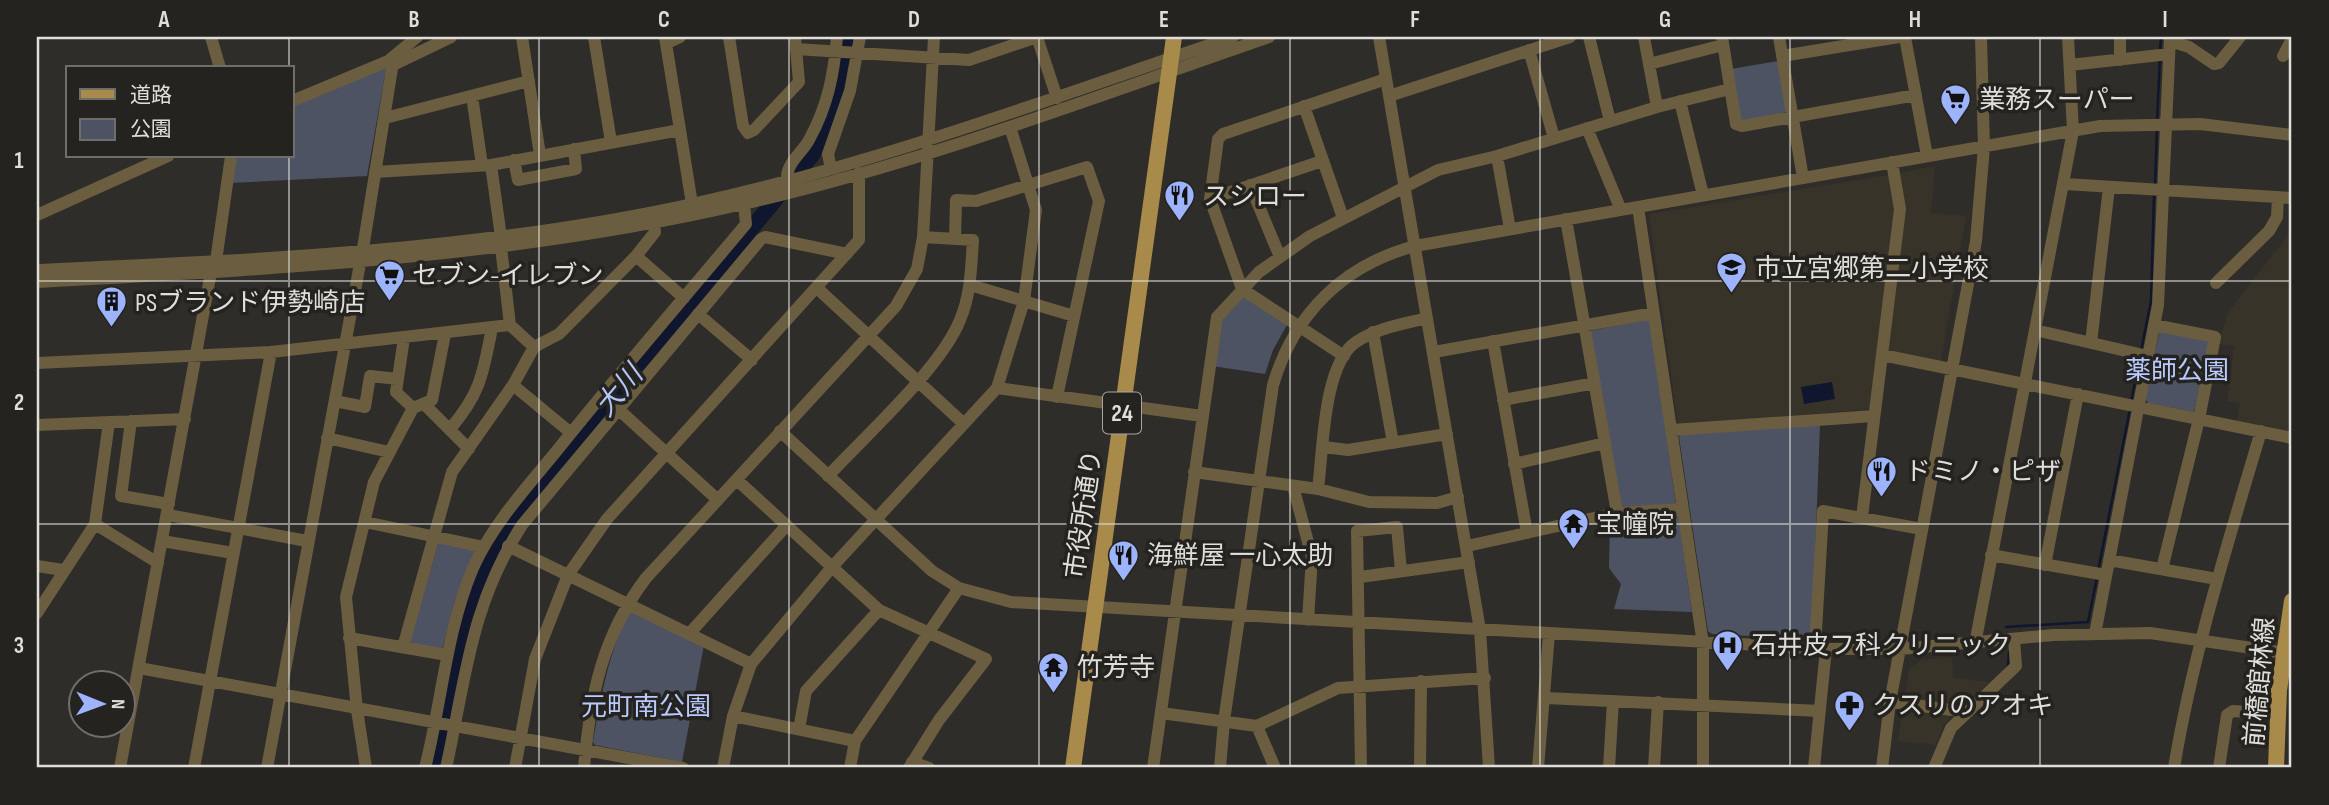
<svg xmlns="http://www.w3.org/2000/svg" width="2329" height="805" font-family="'Sofia Sans Condensed','Noto Sans JP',sans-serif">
<rect width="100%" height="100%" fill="#2f2d29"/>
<path fill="#383329" d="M1935,166L1931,213L1966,216L1941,362L1886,353L1898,173Z
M1889,175L1895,209L1871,409L1678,425L1649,214Z
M2292,230V434L2236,422L2240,403L2227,401L2234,346L2218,344L2228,312Z
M1952,657L1953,678L1989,682L1962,707L1905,700L1909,669L1921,660Z
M1903,708L1953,714L1943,726L1936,745L1898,741Z"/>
<path fill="#4e5364" d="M1778,61L1787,112L1743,123L1739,120L1731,69Z
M383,67L386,69L367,176L230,183L234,156H292V105Z
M1243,294L1288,323L1273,350L1265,374L1212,366L1219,322Z
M1650,319L1676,505L1620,507L1590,331Z
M2160,330L2206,339L2209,343L2194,412L2148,403L2145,398Z
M1820,423L1812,639L1712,634L1708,631L1679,437L1681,433Z
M1678,513L1692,612L1614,609L1621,584L1609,568L1610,519Z
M439,541L475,548L476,553L455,600L442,650L409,645Z
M633,611L704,645L682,762L595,745L593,742C601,697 608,654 629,612Z"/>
<path fill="#10162d" d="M1832,382L1835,399L1804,404L1801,387Z"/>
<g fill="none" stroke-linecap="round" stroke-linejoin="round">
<path stroke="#10162d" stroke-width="2.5" d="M2160,51L2161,37
M2157,121L2160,58
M2155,184L2157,127
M2141,351L2151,301L2154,194
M2131,402L2140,357
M2098,571L2130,409
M2006,627L2088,622L2097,577
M2008,667L2009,652"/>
<path stroke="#10162d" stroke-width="16" d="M434,768L460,637L475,591L494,549L578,439L812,155L833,111L846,37"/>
<path stroke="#6b5d3f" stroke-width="12" d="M211,37L220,68
M522,37L540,155
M594,37L611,142
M665,37L692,204
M729,37L743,126L748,133L754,130L799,82L795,37
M1037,37L1057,98
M1379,37L1480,630L1489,768
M1589,37L1610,121
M1644,37L1657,107
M1722,37L1736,124L1742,126L1916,95
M1779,37L1803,178
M1905,37L1927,156
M2120,37V60
M2170,41L2189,47L2214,64L2219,63L2240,37
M667,43L680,37
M796,49L969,60L1037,37
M1529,50L1554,138
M1782,56L1899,37
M2283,56L2292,39
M395,64L451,37
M1649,64L1723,45
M2070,65L2169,54
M472,96L482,165
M1389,96L1570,37
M292,101L388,61L417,37
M1680,101L1703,195
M1304,106L1343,218
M385,118L529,81
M1587,128L1621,210
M1497,156L1510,229
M514,160L518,180L576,169L574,149
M491,165L501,237
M831,169L828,154L850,91L860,37
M375,172L491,165L680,130
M787,181C785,163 803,153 810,138C828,105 834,73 837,37
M2065,184L2292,198
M1250,185L1280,257
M1210,199L1322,161
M1638,207L1703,644V768
M37,215L168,156
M1566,219L1617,513
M955,239L956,200L976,201L1087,167L1099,201L1057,397
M501,247L510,325L534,347
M636,256L684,298
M216,261L231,156
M37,270C256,260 477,251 692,204C877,164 1054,97 1233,37
M37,282C274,269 511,258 743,204C922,163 1095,97 1269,37
M2216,283L2269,231L2277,217L2278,197
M970,285L1074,316
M817,288L964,424
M698,314L752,360
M2154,325L2215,337L2199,419L2162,569
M2035,330L2148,356
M1373,332L1393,443
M404,338L396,392L413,408
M1493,341L1527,533
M2091,343L2109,187
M1434,352L1654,313
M1882,355L2292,438
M1344,356L1242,289L1210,199L1218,139L1223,134L1386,79
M37,363L271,352L510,325
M513,385L571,433
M997,388L1202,416
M1503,400L1595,383
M335,401L365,407L370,376L398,379
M425,405L469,449
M618,409L718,500
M131,421L121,496L169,504
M37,425L185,419
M450,429C481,393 483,373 492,328
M1672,430L1874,416
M780,431L932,571L959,588L1011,602L1826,649H1900L2053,635L2150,633L2292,654
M327,438L389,452
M1324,447L1348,450L1447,434
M1514,464L1605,443
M1194,472L1318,489L1369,502L1437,503L1458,497
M828,476C865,436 941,368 960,320C971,294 971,268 973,240L923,237
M737,480L879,610L986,659L939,720L909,768
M1293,486L1312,557L1308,620
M1318,489C1323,452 1323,364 1356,342C1377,328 1403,324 1427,318
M168,515L307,541
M1862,517L1900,209L1892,162
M365,522L484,547
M95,524L158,563
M162,541L233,553
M508,546L751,664
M1467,546L1617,513L1683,509
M1991,555L2106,575
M2109,560L2217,579
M2045,565L2078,394
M37,566L63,570
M1360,577L1469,562
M37,613L95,524L109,422
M689,634L787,525
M2095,634L2158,305L2170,37
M349,638L447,655
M1975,644L2073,131L2068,37
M403,647L452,472L513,385L534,347L559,334L636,256L655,232L654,223
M1815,648L1823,511L1922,529
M139,668L683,768
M1546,698L1820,711
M1890,702L1968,712
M1161,713L1257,726L1338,688L1485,678
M733,716L855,741
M1257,726L1275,768
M799,729L806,691L879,610
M912,762L929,768
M120,768L211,272
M194,768L271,352
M267,768L364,242L394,56
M366,768L357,710L346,597L374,482L413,408L432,400L445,334
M425,768C442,701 446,632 473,568C493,523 529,485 559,448C620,372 684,298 746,224L744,204
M446,768C466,678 470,606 522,525L761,239L765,237L847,254
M515,768L535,659L568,575L607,519L859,240V173
M584,768C590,696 602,636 646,578L896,306L917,269L923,237L934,37
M723,768L733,716L751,664L832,567L997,388L1024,301L1036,210L1010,127
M850,768L855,741L959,588
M1153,768L1217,317L1259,272L1310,236L1438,170L1497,156L1657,107L1730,89
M1220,768L1224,721L1273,385C1294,314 1343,265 1415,246L2100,126L2200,124L2292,135
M1361,768L1357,531L1397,527L1401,571
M1420,768L1421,681
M1538,768L1549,634
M1609,768L1613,701
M1654,768L1658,702
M1814,768L1826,649
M1882,768L1890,702L1976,241L1984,147L1981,37
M1934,768L1951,728L2016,666L2014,639
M2174,768C2193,653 2228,543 2261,431
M2219,768L2227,715L2233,711L2278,714"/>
<path stroke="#a88a4b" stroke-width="16" d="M1073,768L1174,37
M2276,768L2279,690L2292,601"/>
</g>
<path fill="none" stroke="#dfdedb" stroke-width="2" stroke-opacity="0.55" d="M289,37V68M539,37V768M789,37V768M1039,37V768M1290,37V768M1540,37V768M1790,37V768M2040,37V768M289,156V768M37,281H2292M37,524H2292"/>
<defs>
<symbol id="supermarket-pin" viewBox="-11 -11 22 30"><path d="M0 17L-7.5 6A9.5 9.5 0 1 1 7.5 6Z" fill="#9db4fd" stroke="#25231f"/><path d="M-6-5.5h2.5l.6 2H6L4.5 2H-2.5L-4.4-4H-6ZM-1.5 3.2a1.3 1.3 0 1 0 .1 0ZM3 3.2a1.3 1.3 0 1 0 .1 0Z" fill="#111"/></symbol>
<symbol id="restaurant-pin" viewBox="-11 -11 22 30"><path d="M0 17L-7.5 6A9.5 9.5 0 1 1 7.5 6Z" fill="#9db4fd" stroke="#25231f"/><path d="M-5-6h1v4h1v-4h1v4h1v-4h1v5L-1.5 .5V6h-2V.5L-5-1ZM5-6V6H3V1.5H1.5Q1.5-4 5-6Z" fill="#111"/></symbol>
<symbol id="school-pin" viewBox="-11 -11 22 30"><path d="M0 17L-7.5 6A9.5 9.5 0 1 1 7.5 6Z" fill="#9db4fd" stroke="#25231f"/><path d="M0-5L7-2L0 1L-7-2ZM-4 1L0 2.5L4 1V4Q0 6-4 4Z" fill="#111"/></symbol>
<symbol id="building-pin" viewBox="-11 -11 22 30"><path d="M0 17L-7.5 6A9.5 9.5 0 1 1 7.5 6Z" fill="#9db4fd" stroke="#25231f"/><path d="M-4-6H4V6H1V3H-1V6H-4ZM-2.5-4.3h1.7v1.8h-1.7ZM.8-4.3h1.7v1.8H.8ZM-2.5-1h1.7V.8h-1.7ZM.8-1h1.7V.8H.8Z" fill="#111"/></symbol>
<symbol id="temple-pin" viewBox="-11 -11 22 30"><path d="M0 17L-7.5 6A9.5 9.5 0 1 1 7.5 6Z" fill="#9db4fd" stroke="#25231f"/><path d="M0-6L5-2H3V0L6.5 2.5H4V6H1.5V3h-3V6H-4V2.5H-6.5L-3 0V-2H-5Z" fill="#111"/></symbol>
<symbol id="hospital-pin" viewBox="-11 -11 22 30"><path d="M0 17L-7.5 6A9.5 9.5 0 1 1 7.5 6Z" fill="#9db4fd" stroke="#25231f"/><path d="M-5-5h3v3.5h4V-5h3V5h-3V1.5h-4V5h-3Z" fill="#111"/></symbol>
<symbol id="pharmacy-pin" viewBox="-11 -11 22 30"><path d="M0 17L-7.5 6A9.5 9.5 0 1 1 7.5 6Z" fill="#9db4fd" stroke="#25231f"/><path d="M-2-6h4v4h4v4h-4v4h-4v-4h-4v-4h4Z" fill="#111"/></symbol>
</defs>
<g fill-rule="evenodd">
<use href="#supermarket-pin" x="1938" y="82" width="35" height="47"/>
<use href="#restaurant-pin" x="1162" y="178" width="35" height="47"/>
<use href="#school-pin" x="1714" y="250" width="35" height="47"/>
<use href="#supermarket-pin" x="372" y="258" width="35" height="47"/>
<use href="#building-pin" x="94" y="284" width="35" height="47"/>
<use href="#restaurant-pin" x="1864" y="454" width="35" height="47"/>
<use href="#temple-pin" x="1556" y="506" width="35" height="47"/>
<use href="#restaurant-pin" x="1106" y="538" width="35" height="47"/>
<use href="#hospital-pin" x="1710" y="628" width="35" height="47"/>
<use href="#temple-pin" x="1036" y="650" width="35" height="47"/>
<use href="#pharmacy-pin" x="1832" y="688" width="35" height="47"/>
</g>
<g text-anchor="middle" stroke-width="7" stroke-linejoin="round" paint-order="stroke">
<rect fill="#25231f" stroke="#a7a6a3" stroke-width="2" x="1103" y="392.5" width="38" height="41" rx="5"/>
<g font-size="24" font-weight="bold" fill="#dfdedb">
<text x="1122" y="421">24</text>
</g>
<g font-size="26" fill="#dfdedb" stroke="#25231f" text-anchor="start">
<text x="1979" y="108">業務スーパー</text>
<text x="1203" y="205">スシロー</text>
<text x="1755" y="277">市立宮郷第二小学校</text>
<text x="412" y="284">セブン-イレブン</text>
<text x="135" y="311">PSブランド伊勢崎店</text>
<text x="1905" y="480">ドミノ・ピザ</text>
<text x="1596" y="533">宝幢院</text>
<text x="1147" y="564">海鮮屋 一心太助</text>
<text x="1751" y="654">石井皮フ科クリニック</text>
<text x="1077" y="676">竹芳寺</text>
<text x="1872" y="714">クスリのアオキ</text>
</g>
<g font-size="26" fill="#b9caff" stroke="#25231f">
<text x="2177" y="379">薬師公園</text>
<text x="646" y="715">元町南公園</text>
</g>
<g font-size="26" fill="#dfdedb" stroke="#25231f">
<text transform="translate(1083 514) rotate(-82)" y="9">市役所通り</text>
<text transform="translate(2259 682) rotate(-85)" y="9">前橋館林線</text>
</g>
<g font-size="28" font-style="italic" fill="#b2c4f8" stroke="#25231f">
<text transform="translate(618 390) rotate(-50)" y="10">大川</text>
</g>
</g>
<rect width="2329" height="805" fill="none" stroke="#25231f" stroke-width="77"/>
<rect x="66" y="66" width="228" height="91" fill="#25231f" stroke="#6f6e6a" stroke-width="2"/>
<rect x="80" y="89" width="35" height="10" fill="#a88a4b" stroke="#6f6e6a" stroke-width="2"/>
<text x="130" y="102" font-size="21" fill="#dfdedb">道路</text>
<rect x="80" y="119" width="35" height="21" fill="#4e5364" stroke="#6f6e6a" stroke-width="2"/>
<text x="130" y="136" font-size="21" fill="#dfdedb">公園</text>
<g transform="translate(102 704) rotate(91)"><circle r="33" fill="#25231f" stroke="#6f6e6a" stroke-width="2"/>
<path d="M0-5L12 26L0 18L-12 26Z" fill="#9db4fd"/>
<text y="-10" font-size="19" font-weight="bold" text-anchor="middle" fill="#dfdedb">N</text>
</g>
<rect x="38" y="38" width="2252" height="728" fill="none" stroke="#dfdedb" stroke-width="2.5"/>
<g font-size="23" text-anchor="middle" font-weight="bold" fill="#dfdedb">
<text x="164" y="27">A</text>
<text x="414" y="27">B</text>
<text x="664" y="27">C</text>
<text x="914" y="27">D</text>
<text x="1164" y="27">E</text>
<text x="1415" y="27">F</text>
<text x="1665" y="27">G</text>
<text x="1915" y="27">H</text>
<text x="2165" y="27">I</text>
<text x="19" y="168">1</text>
<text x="19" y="410">2</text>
<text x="19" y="653">3</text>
</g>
</svg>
